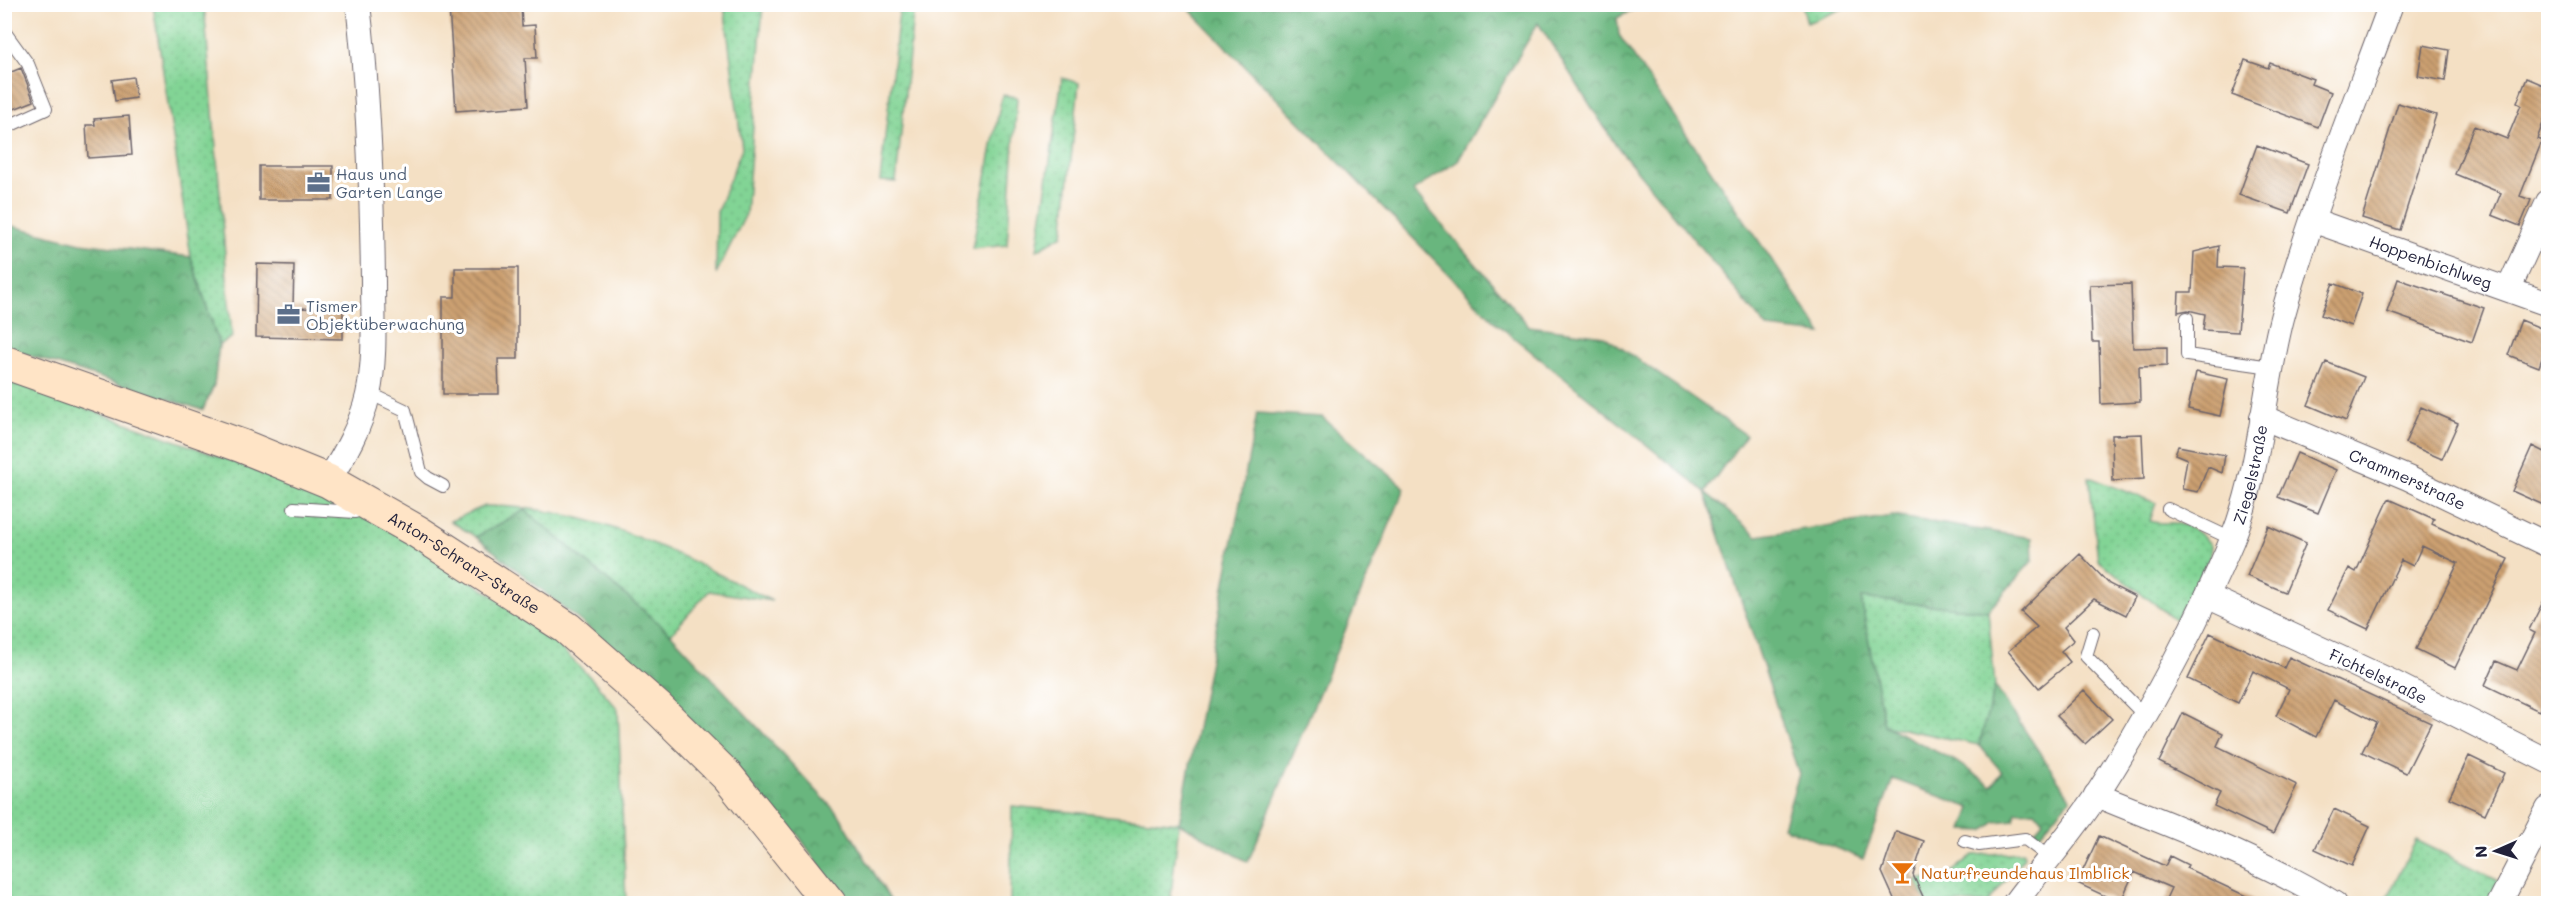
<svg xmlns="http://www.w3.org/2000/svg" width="2553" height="908" font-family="Mali,sans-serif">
<defs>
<pattern id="grass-dots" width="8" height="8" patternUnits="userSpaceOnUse" patternTransform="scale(1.5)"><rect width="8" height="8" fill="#82d495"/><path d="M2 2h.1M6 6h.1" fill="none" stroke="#70b681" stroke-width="1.8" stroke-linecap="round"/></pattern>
<pattern id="forest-crowns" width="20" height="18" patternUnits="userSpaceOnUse" patternTransform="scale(1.5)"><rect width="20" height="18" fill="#69b67e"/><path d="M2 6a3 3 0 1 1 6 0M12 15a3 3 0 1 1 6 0" fill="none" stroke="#569468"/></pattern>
<pattern id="building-back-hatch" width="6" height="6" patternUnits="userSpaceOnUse" patternTransform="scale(1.5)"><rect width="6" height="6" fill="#cca071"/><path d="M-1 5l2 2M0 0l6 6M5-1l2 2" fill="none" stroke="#a5825e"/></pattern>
</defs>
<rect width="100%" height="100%" fill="#fff"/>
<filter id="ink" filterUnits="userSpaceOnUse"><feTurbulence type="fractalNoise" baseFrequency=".0167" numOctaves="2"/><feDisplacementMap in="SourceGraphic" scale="12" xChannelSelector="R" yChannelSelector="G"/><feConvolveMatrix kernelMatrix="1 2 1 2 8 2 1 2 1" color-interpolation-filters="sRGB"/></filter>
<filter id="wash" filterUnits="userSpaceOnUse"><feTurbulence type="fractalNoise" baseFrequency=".008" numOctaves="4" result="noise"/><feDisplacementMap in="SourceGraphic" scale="24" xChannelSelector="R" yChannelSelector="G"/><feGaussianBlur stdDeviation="1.35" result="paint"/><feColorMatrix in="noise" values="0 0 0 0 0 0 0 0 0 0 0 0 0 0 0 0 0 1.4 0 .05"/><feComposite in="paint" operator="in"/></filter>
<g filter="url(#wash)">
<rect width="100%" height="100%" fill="#f4e0c4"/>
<path fill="url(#grass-dots)" stroke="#527b68" stroke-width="1.5" d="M900,4L914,5L896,182L880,181Z
M1802,4H1852V5L1807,23Z
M153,5H204L232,337L219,345L191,257Z
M724,5H763L746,214L716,274L717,212L742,148Z
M1062,78L1079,83L1063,235L1037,250Z
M1002,95L1017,97L1007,245L972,249Z
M5,379L301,486L393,531L533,621L592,679L618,709L626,903L5,904Z
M2089,477L2156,503L2150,521C2161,525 2169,521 2179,524C2191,526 2203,536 2211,545L2210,557L2176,620L2098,560Z
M485,506C594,506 678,554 772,601L709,591L671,634L525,510L476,537L450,521Z
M1860,598L1988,611L1995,686L1979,745L1884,725Z
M1012,806L1179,823L1170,903H1010Z
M2416,840L2501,882L2488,903L2379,904L2389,895Z
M2023,852L2024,857L1988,903H1919L1925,900L1916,880L1948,875L1973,855Z"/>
<path fill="url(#forest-crowns)" stroke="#466c5c" stroke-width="1.5" d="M1185,5H1642L1617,18L1619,35L1822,334L1767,328L1615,144L1538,23L1458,161L1413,191L1529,326L1604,336L1746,435L1705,492L1757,536L1893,516L2032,538L2033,560L1988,611L1861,598L1884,725L1955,761L1992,786L2002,772L1979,745L1995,686L2071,799L2035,839L2032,834L2043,821L2035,811L2016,812L2014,820L1995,822L1984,831L1963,830L1971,808L1893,779L1863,859L1783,827L1799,774L1705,492L1497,324Z
M4,224L81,243L191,257L219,345L214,385L203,410L5,348Z
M1257,413L1322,417L1405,488L1248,862L1179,823Z
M525,510L671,634L840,816L892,903H846L798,835L643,672L476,537Z"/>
<g id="blocks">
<path fill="url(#building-back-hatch)" d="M459,4H521L522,26L535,25L537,58H525L528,106L456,111L449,7Z
M2423,45L2449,50L2445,81L2418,76Z
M2245,60L2268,68L2270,63L2313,79L2311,84L2331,92L2318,127L2232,95Z
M21,68L34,101L4,113V75Z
M133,77L136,98L115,101L112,80Z
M2527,78L2548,87V110L2537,139L2542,141L2520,196L2531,200L2520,226L2492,215L2501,193L2455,174L2474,126L2507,139L2521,105L2517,103Z
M2398,103L2436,115L2400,230L2362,218Z
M129,116L132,155L88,158L86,125H95L94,119Z
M2257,145L2308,164L2290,213L2239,195Z
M259,166H333V200H259Z
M2219,246L2218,267L2243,268L2238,332L2203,330L2205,314L2188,310L2178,312L2179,292H2192L2194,252Z
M257,264L294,265L293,308L343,309V339L256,337Z
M455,268H518V359H498L499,394H443V297H455Z
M2398,279L2484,308L2472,342L2387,312Z
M2333,283L2362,294L2351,326L2321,315Z
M2131,284L2133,348L2167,347V366L2139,367L2140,402L2101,404L2099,342H2092L2090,285Z
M2521,320L2548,331V341L2539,367L2508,355Z
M2326,362L2364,377L2346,421L2308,405Z
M2196,372L2228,379L2220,416L2188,409Z
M2421,407L2458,423L2442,459L2405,443Z
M2142,434L2144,479L2113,481L2112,435Z
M2178,446L2225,455L2222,473L2208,467L2198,492L2182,489L2187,459L2175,454Z
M2532,446L2548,454V507L2512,491Z
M2297,453L2336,470L2318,513L2278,497Z
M2389,499L2434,519L2432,524L2508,559L2455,668L2416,649L2458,563L2422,546L2413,566L2401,560L2368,629L2328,610L2349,568L2356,572Z
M2268,526L2306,543L2285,592L2247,576Z
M2080,554L2109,584L2135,597L2126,615L2094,599L2064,627L2074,640L2061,651L2070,662L2039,688L2008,651L2037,627L2021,612Z
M2548,592V691L2539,711L2485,685L2496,661L2517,670L2535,633L2529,630Z
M2210,633L2284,668L2289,657L2431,723L2406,773L2362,752L2377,722L2334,700L2316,737L2276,716L2289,689L2253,671L2238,703L2188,679Z
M2084,690L2112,719L2085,744L2057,716Z
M2183,713L2223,733L2217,746L2297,785L2273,834L2214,806L2220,793L2159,762Z
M2469,756L2504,773L2485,814L2449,798Z
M2334,809L2370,826L2352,866L2315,849Z
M1896,831L1924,841L1913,875L1926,903H1896L1882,872Z
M2099,836L2165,866L2170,856L2188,865L2186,868L2261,903H2164L2171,888L2134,872L2120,903L2077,883Z"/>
</g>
</g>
<g filter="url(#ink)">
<use href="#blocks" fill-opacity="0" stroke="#6c646b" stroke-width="1.5"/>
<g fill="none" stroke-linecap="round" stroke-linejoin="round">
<defs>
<path id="service" d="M4,31L28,64L46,109L4,128
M2187,318V355L2271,367
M369,393L405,410L421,472L428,478L443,486
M294,508L355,512L362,508
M2168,509L2232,539
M2093,633L2086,656L2145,716
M1965,841L1979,845L2025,839L2049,857"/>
<g id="minor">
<path id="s1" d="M2312,220L2548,304"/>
<path d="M2509,288L2548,202"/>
<path id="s2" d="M2262,417L2408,478L2548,545"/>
<path d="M328,481C345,454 361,426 368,395C376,358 373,318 373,281C372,189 369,96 358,4"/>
<path id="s3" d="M2207,596L2392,682L2548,761"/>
<path d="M2096,795C2177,828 2260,858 2335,904"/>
<path id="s4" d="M2014,904C2041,867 2073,832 2098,793C2149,713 2195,628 2232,540C2261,469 2263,391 2282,318C2311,211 2353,108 2391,4"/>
<path d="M2499,904L2548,809"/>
</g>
<g id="secondary">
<path id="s5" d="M4,362L242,446L328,481L418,532L567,628L659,709L728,777L830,904"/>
</g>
</defs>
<use href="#service" stroke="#6c646b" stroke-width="14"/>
<use href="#minor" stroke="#6c646b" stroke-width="26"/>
<use href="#secondary" stroke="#6c646b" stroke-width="35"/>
<use href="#service" stroke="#fff" stroke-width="12"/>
<use href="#minor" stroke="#fff" stroke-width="24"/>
<use href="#secondary" stroke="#ffe4c6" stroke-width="33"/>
</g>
</g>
<defs>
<symbol id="office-bare" viewBox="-9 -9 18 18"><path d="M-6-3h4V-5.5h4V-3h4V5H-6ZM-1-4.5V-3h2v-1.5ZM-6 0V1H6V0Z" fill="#5c6f8a" stroke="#fff" stroke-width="2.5" paint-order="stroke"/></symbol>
<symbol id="bar-bare" viewBox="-9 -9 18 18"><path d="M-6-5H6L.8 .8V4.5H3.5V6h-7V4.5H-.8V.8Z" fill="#e8710a" stroke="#fff" stroke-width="2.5" paint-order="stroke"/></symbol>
</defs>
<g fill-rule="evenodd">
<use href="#office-bare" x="302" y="166" width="33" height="33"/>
<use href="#office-bare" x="272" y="298" width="33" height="33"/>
<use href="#bar-bare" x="1886" y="856" width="33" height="33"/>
</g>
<g text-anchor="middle" stroke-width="6" stroke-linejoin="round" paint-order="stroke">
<g font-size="16" fill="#4e5e75" stroke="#fff" text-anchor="start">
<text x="336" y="180">Haus und<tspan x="336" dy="18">Garten Lange</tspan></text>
<text x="306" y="312">Tismer<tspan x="306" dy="18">Objektüberwachung</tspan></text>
</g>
<g font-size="16" fill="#22223b" stroke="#fff">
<text dy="6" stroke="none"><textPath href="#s1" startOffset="126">Hoppenbichlweg</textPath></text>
<text dy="6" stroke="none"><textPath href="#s4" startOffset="494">Ziegelstraße</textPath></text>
<text dy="6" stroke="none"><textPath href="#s2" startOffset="158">Crammerstraße</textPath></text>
<text dy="6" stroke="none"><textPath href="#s5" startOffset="504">Anton-Schranz-Straße</textPath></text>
<text dy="6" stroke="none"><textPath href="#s3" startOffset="189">Fichtelstraße</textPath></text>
</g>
<g font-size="16" fill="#c56008" stroke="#fff" text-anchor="start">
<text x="1921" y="879">Naturfreundehaus Ilmblick</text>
</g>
</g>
<rect width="2553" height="908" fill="none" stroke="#fff" stroke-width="24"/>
<g transform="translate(2496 851) rotate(267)" stroke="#ffffff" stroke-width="4.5" paint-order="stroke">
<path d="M0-4.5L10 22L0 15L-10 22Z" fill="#22223b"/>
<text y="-9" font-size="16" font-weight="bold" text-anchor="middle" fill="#22223b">N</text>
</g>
</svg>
